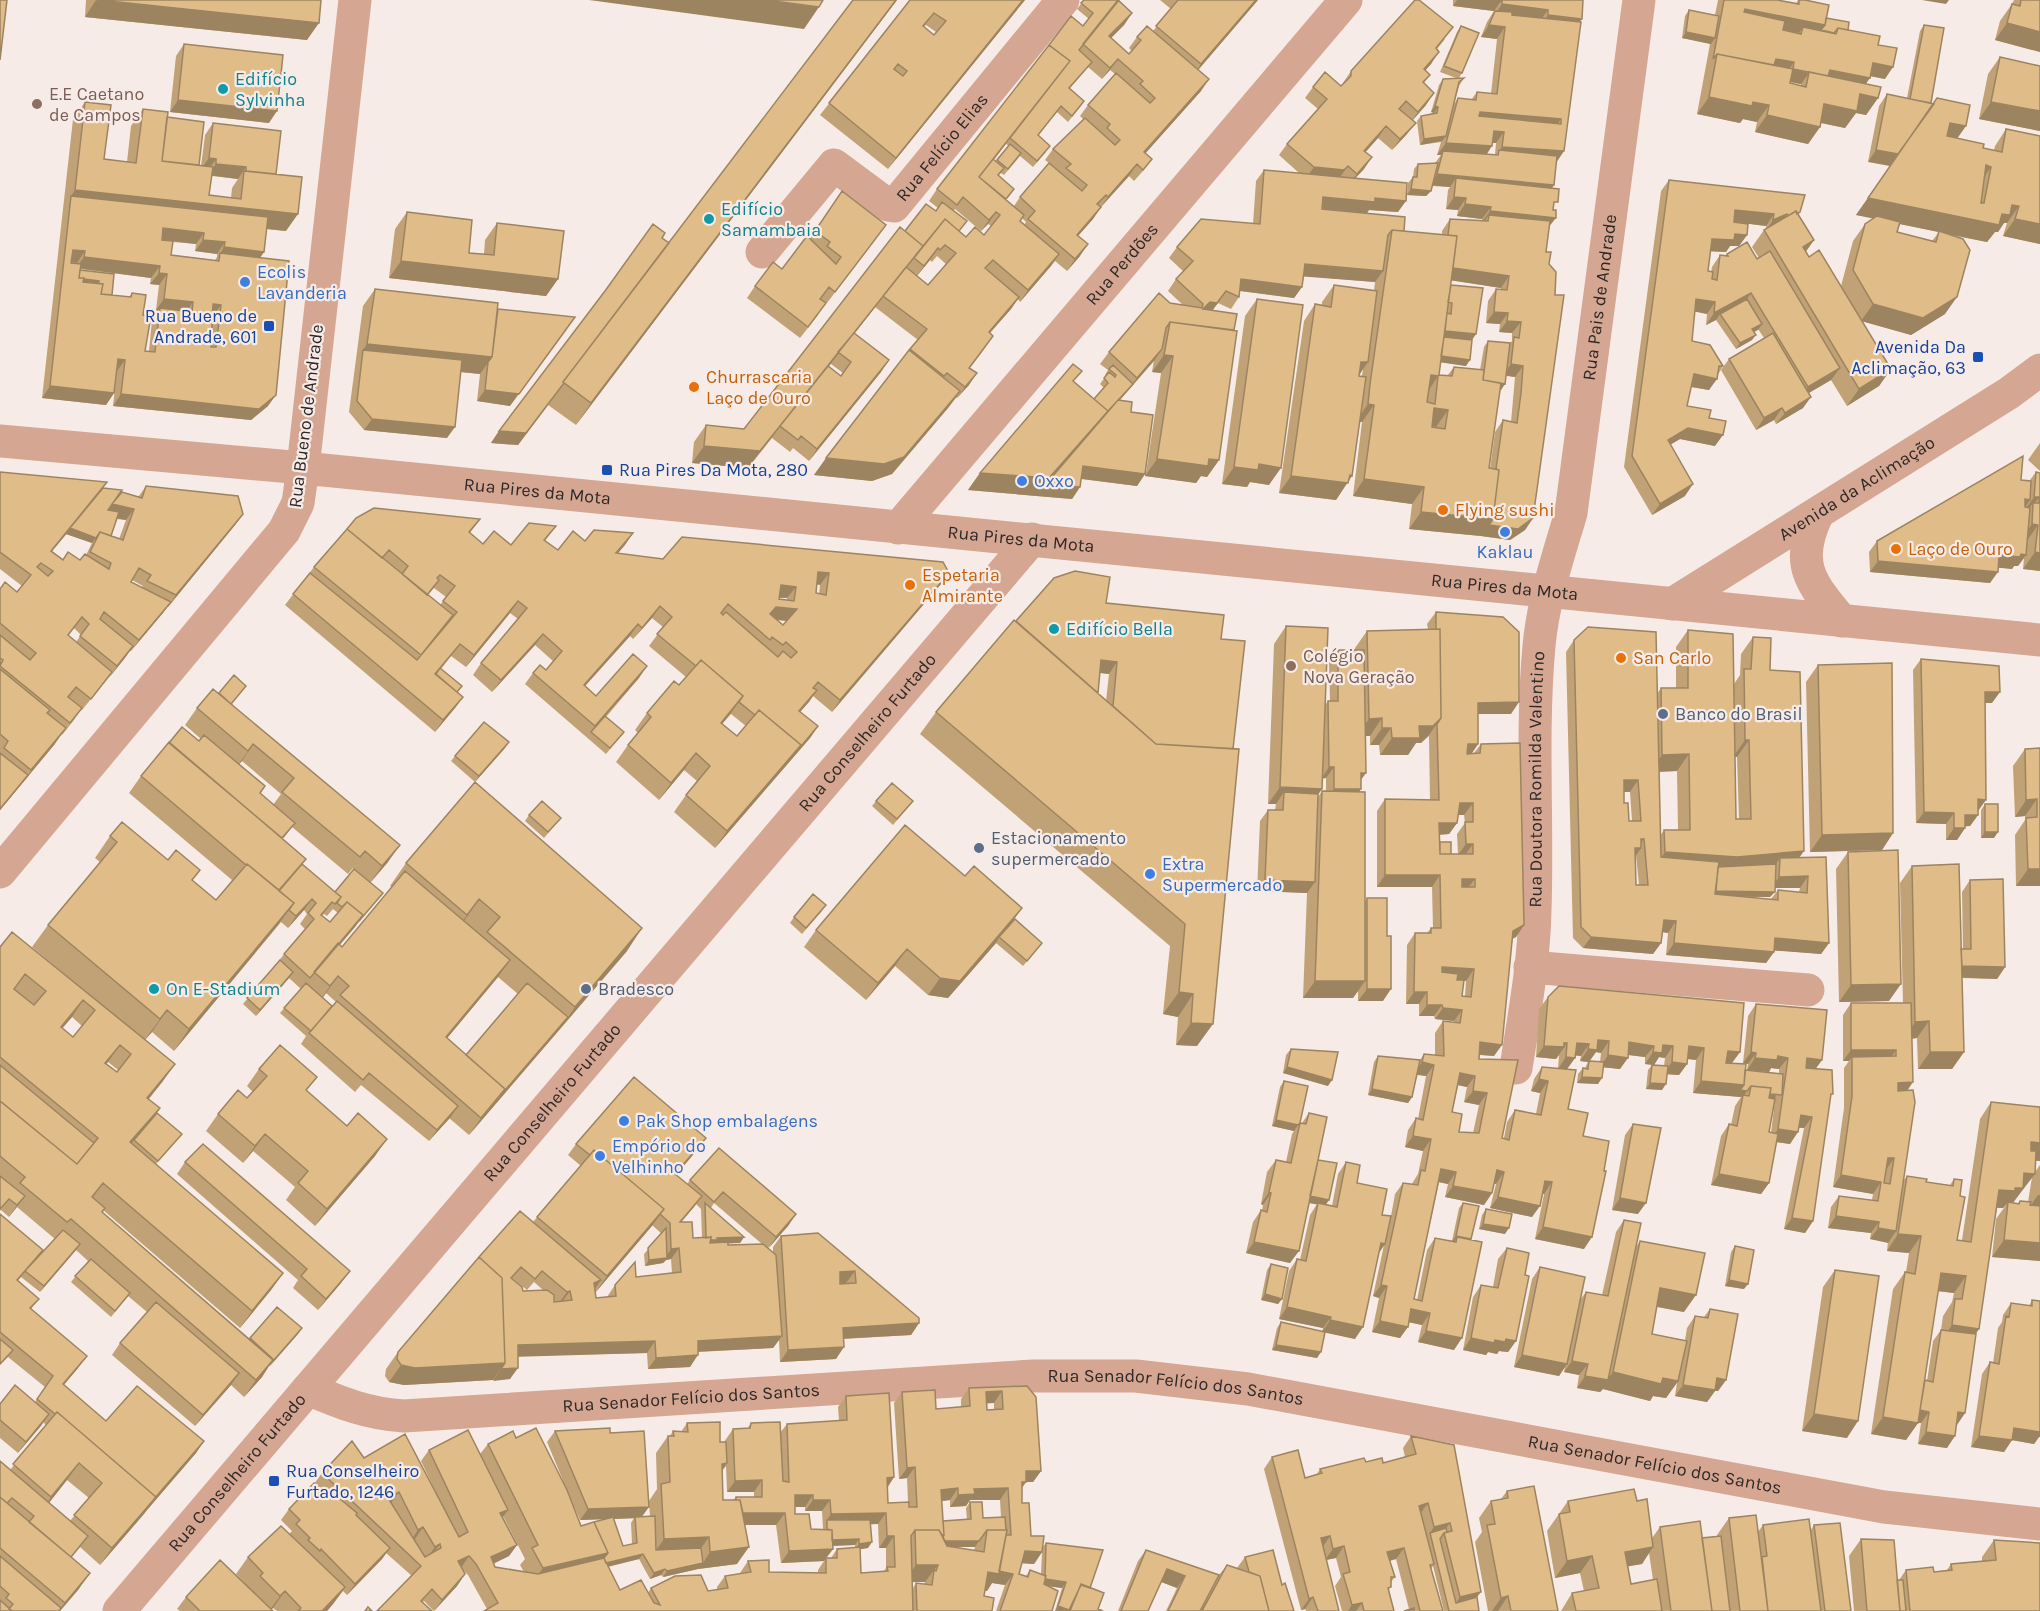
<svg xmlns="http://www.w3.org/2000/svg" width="2040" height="1611" font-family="Karla,sans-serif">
<rect width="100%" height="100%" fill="#f7ebe7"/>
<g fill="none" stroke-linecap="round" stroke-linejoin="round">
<g stroke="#d5a692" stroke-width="33">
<path id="s1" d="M762,252L834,165L888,205L894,206L1063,0"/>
<path d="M0,441L303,468L355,0"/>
<path id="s2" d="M898,528L1346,0"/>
<path d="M1530,967L1808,990"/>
<path id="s3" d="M1516,1068C1524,1016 1534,963 1535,910C1538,822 1531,733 1539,646C1543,601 1558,557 1571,513L1639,0"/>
<path id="s4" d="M308,1389C341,1403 368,1414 404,1416L1033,1376H1136L1248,1389L1884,1507L2040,1524"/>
</g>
<g stroke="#d5a692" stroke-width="33">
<path d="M1817,515C1794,563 1810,583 1842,621"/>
<path id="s5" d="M1672,604L2009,393L2040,370"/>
<path id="s6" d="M0,872L284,531L298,503L303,468L2040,640"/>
<path id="s7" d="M119,1611L1032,539"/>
</g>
</g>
<path fill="#c1a276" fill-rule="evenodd" d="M86,0H321L307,40L85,17Z
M897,0L576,425L548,405L518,445L491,443L499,431L662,238L669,243Z
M910,0H1025L888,169L820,115ZM926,25L936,32L934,35L924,27Z
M1084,0L1118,1L1132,13L1124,25L1111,38L1129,54L1132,51L1129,48L1137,37L1153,31L1171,9L1160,0H1258L1198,70L1201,91L1145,153L1152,159L1143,171L1134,181L1129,176L1100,208L1093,219L1078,236L1080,256L1067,271L1055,261L1020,302L1018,299L1011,309L990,333L985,348L970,368L969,385L957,398H956L948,408L892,474L872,481L814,475L888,377L918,340L875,307L854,334L881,372L809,461L793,448L790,452L772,438L748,468L692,463L694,442L706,425L744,429L905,231L936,211L938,208L929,201L937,189L1089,19L1077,9ZM1088,67L1102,79L1110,70L1115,74L1088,105L1080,116L1084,120L1053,149L1045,160L1049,163L1020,197L1014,206L1006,200L1010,195L998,175L1001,173L1004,175L1020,156L1033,167L1046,152L1038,135L1057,112L1068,122L1080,107L1084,101L1070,88ZM1006,144L1009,146L996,161L994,160ZM955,209L981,231L988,224L991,226L984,235L966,237L959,231L953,211ZM1022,218L1026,222L1024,225L1020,221ZM937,256L946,264L928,285L917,276L930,260L932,262ZM831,364L843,373L841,376L829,366Z
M1453,0H1583L1556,162L1554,185L1552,188L1553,209L1549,227L1546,252L1549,264L1533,518L1525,530L1510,540L1481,536L1409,529L1412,504L1353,496L1362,422H1360L1348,481L1336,500L1279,493L1304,321L1315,304L1322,305V302L1334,285L1374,291L1375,282L1304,276L1302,287L1294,298L1240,291L1239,297L1231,309L1218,303L1212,310L1234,330L1219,460L1207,477L1201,476L1196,483L1145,476V474L1137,486L1081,479L1080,487L1072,499L968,490L980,473L1075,382L1094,399L1104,388L1100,384L1106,376L1105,375L1108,370L1100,364L1109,352L1170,303L1183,305L1168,291L1176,279L1184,272L1169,258L1177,247L1253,224L1256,181L1264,170L1299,173L1279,155L1287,144L1318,109L1305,98L1313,87L1341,86L1343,85V83L1351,71L1445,39L1437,49L1431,64L1425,70L1430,75L1424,83L1426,105L1413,120L1407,134L1392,150L1378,138L1365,152L1364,169L1355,178L1398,212L1369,210L1367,213L1404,231L1442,235V231L1450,219L1482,220V219L1457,216L1458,210L1446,209L1448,190L1450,187L1432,186L1431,191L1426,196L1407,195L1408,183L1413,177L1414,169L1418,164L1435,163L1441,155H1437L1441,142L1420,145L1417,121L1421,116L1434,113L1431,112L1439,85L1443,79L1456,78L1440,72L1457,32L1461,26L1462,73L1459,78H1464L1459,86L1454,104L1458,98L1471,100L1477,92L1491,94L1497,39L1481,37L1487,22L1494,11L1453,6ZM1493,143H1496L1495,155L1487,154ZM1451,280L1501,288L1500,290L1496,289L1488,301L1486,323L1500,324L1499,332L1512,333V341L1510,343L1488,341L1484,347L1480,370L1454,367L1447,376L1439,375L1441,362L1466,366L1472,340L1451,285ZM1154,360L1152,372L1161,373L1146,473L1131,412L1120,400ZM1363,369L1362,376H1359ZM1506,376L1515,377L1511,422L1503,420L1495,432L1490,469L1489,468L1500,390H1501Z
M1718,0H1777L1796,4L1798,0H1805L1826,18L1878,45L1885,79L1870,76L1866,84L1878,98L1866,115L1856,113L1845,128L1821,123L1820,127L1808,144L1755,132L1757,122L1743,119L1740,123L1697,114L1710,44L1682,38L1685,16L1689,10L1715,15ZM1791,82L1799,84H1801L1800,86L1790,83Z
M2014,0H2040V52L1995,40L2000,21L2012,4Z
M1924,25L1931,103L1957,138L1983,148L1994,150L1995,146L2006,129L2040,136V244L2003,236L2007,223H2004L1998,232H1995L1987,242L1946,234L1945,314L1911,335L1862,321L1891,369L1879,386L1847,406L1831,380L1809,393L1803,408L1776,424L1774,420L1756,430L1721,370L1729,359L1764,338L1758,329L1754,332L1752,340L1736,349L1716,320L1706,325L1707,314L1695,311L1692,341L1723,366L1709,390L1691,387L1687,406L1709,418L1715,446L1680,439L1670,445L1685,496L1652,515L1624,467L1661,191L1669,180L1800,212L1798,215L1814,240L1806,251L1809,257L1841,286L1853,241L1865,224L1873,218L1856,215L1925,116L1868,162L1879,106L1887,94L1907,98L1920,31ZM1734,222L1766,226V229L1764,230L1752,247L1759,258L1757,259L1727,254L1725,256L1720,255L1712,267L1711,272L1708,271L1710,251L1726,252L1730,246H1739L1747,235ZM1900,224L1939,232L1932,241L1897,232Z
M184,44L269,123L170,112L176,56Z
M2000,57L2040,66V131L1979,119L1988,74Z
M85,102L104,159L127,162L131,126L143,109L167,117L199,165L201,166L205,135L213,123L276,174L286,231L266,229L264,252L260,258L268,406L251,420L113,406L117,371L114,393L106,405L42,398L73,119ZM212,176L238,179L232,188L231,198L209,195ZM173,242L196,244L195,251L217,254V257L215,260L171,255ZM80,269L151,278L150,284L159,285L156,310L158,311L152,320L149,351H145L143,315L132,293L129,297L112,295L114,274L80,270Z
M842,191L877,237L827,303L821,300L818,315L800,338L747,298L755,286L782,269L809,239Z
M407,212L469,253L484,254L485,240L497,223L558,279L546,296L389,278L395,229Z
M375,289L498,309L510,406L477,401L480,374L461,372L447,438L364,430L349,412L363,306Z
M1257,299L1269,485L1250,482L1247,487L1222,484L1245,316Z
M2040,443V471L2028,460Z
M0,472L103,488L108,510L139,496L146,486L243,514L235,525L168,607H167L131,651H130L82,710L81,709L74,720L62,735L61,734L54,745L0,810V589L17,592L22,586L0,569ZM117,519L126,520L119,539L111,536ZM68,532L66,534L92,543L86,555L80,560L63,559L52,551ZM132,580L143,586L142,587L131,582ZM74,628L81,635L76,642L68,635Z
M2036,472L2040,473V571L2023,569L2024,558L2018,566H2014L2012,569L1998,567L1990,583L1870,572L1869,552L1877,541L2021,480H2030Z
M480,519L470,533L483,544L511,545L556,526L545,541L558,550L585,541L633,533L618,553L663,559L949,573L941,584L832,712L813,696L800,712L818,726L810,738L715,848L674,812L686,795L697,781L684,770L659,800L616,762L628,745L638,733L635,730L647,713L679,685L686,677L649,646L663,627L652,618L633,639L630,636L585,686L596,696L639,678L606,717L624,732L606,754L525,684L533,673L546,670L553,661L535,645L492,692L473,675L481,663L518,619L510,613L466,667L451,656L441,669L458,692L463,697L455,708L435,732L285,605L314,567ZM817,584L820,585L819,594L816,593ZM434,588L446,597L440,605L428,595ZM779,598H787V600L779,599ZM776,620L787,621L783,625ZM731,714L746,726L737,736L722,724Z
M1106,603L1221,639L1197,1046L1176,1045L1178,1017L1163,1014L1170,946L920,734L936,712L1016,621ZM1100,673L1109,674L1106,701L1098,693Z
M1436,612L1511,714H1478V744L1472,753H1474L1481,744L1524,925L1516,937L1513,938L1494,1056L1479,1055V1059L1502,1138H1504L1507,1122L1515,1110L1536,1114L1540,1093L1531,1091L1534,1079L1542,1067L1568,1109L1583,1136L1584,1249L1535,1239L1544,1194L1543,1193L1532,1217L1490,1208L1496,1184L1494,1183L1492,1193L1484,1205L1445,1197L1448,1184L1439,1182L1414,1299L1417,1300L1427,1250L1435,1238L1452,1241L1459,1208L1463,1203L1471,1240L1454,1350L1418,1342L1422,1325L1409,1322L1400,1338L1372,1332L1379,1298L1373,1296L1384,1245L1379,1252L1355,1339L1325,1332L1317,1358L1272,1350L1277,1328L1281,1322L1322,1331L1323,1328L1279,1319L1289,1271L1297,1259L1300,1260L1310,1215L1317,1204L1309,1203L1290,1263L1246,1253L1253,1222L1261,1210L1262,1211L1263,1205L1261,1204L1267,1172L1276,1160L1286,1162L1292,1134L1294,1131L1272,1126L1280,1087L1284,1081L1300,1123H1302L1309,1113L1326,1205L1332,1206L1338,1174L1346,1162L1357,1183L1382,1215L1391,1216L1395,1194L1403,1183L1412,1184L1413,1182L1418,1174L1423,1151L1405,1147L1408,1130L1416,1118L1418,1119L1426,1076L1417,1075L1412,1097L1408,1103L1368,1095L1374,1062L1378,1056L1420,1060L1424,1054L1435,1055V1033L1443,1021L1454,1023V1021L1435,1019L1434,1016H1419V1004H1406L1407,945L1415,933H1427L1431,928H1433L1432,887H1377V811L1385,799L1430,800L1429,736L1421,743H1416L1408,755H1380L1379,745H1370V736H1365L1359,792L1365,901L1367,898L1383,1001H1358V991L1353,998H1303L1307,893L1257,891L1260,821L1268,810H1275L1276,804H1268L1274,644L1286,626L1325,705L1328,701H1330L1329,662L1338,650H1355V648L1367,631L1428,629L1427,624ZM1323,778H1326V791H1322L1318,797V794L1322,789ZM1458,815H1464L1465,823L1457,834L1458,854H1451L1440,842L1439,835L1449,834L1457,823ZM1464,981H1466L1465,996H1462ZM1458,1085L1467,1087L1464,1102L1479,1105L1473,1133L1459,1132L1452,1112Z
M1688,630L1734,684L1740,675L1741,654L1753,637L1770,670L1799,858L1826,857L1829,943L1821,954L1774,950V952L1766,963L1666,955L1668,933L1663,932L1661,943L1653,954L1583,948L1573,938L1566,652L1574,640L1657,694L1661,688H1676V647ZM1735,757H1737L1739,819H1736ZM1677,771L1678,830H1664L1660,836L1659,772ZM1624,792H1630L1632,821H1629L1624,803ZM1636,855L1639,885H1636ZM1775,888H1800L1799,892L1778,890L1771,899L1748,897H1770Z
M1921,659L1992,703H1985L1978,815L1970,826H1965V828L1957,840H1946V824L1916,823L1913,670Z
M1818,665L1893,833L1882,850L1810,852L1806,682Z
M242,691L232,704L388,862L370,883L383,893L340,945L342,947L392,887L390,886L406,863L627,951L469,1135L449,1118L429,1141L361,1085L355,1092L301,1044L306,1036L280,1013L301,989L289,978L256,1016L243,1004L305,929L300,924L307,914L304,910L288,928L281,922L174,1051L152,1032L145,1040L163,1081L149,1099L160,1108L153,1118L177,1140L156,1164L283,1273L271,1290L240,1328L103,1210L102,1212L250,1339L302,1328L270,1366L269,1365L262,1377L244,1397L231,1385L195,1426L112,1355L120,1343L147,1312L128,1296L111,1317L71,1282L88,1261L76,1250L40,1292L21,1277L18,1280L39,1299L31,1309L78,1368L64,1385L106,1421L204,1441L196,1453L100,1565L80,1547L71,1558L90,1573L78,1590L60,1611H0V1461L10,1470L46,1425L43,1422L18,1453L0,1438V1404L35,1402L45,1387L8,1357L0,1365V1214L43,1250L36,1260L55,1239L17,1207L9,1217L1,1210L0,1211V947L94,999L32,947L48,925L100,862L95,858L110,836L192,881L216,900L232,880L129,793L141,776L199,741L201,739L185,725L197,708L218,693ZM242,761L281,794L273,805L260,793L265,786L239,764ZM292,827L348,874L353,868L354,870L335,892L302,864L306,859L283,839ZM333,909L338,913L330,922L322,916L324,914L327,916ZM498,977L518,994L466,1055L447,1038ZM326,993L336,1002L332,1006L323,998ZM72,1017L82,1026L73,1037L62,1028ZM108,1062L118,1070L117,1072L106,1064ZM67,1480L89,1498L70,1521L49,1503Z
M505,748L475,782L451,761L455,756Z
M2040,748V886H2016L2015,835L2025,820V816L2015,817L2013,766L2025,749Z
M876,801L909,806L893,825L872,806Z
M1985,804L1994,838H1981V810Z
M529,815L561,818L544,838L525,821Z
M1848,852L1889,1001L1839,1002L1836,869Z
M1912,866L1961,949H1963L1962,892L1970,880L2005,967L1997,979L1962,978L1964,1052L1952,1069H1918L1917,1038L1912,1039L1907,1091L1903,1181L1907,1176L1926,1182L1950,1185L1954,1179L1960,1196L1957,1240H1962L1980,1119L1991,1102L2040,1107V1161H2035V1172L2040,1165V1261L1992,1257L1996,1219L2006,1205L2003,1208H1997L1976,1334L1965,1413L1957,1424L1947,1448L1918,1444L1921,1423H1918L1906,1440L1871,1434L1893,1289L1905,1272H1906L1909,1253L1887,1251L1888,1242L1870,1239L1871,1233L1828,1228L1831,1207L1839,1196L1872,1200L1873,1194L1833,1187L1844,1108V1068L1849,1061H1843V1015L1851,1003H1903L1900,883ZM2032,1177L2028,1202L2020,1201L2017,1204L2013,1203ZM1938,1291L1954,1293L1952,1302L1943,1316L1941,1330L1933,1341L1927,1381L1925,1380Z
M822,911L802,934L790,923L794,917Z
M1015,919L1038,948L1023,966L996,943L948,998L928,995L895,966L866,1000L804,947L816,930Z
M1548,997L1740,1052L1732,1063L1745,1070L1779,1074V1069L1771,1068L1769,1072L1747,1070L1748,1064L1743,1063L1748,1016L1756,1004L1822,1060L1815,1069L1830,1098L1813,1221L1805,1233L1784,1229L1804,1128H1799L1790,1144L1776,1142L1769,1183L1761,1194L1711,1185L1721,1136L1729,1124L1731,1125L1735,1106L1741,1097L1693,1093L1696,1060L1688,1059L1687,1064L1679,1075L1667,1074L1662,1090L1646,1089L1648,1070L1652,1065L1664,1066L1665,1058L1659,1057L1654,1065L1645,1064V1057L1628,1055L1620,1069L1603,1067L1598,1084L1577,1083L1578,1074L1583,1068H1585L1588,1062L1580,1061L1581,1056L1576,1055L1575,1058L1567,1069H1558L1559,1055L1556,1059L1536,1057L1539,1009ZM1596,1052L1601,1053L1600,1062L1589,1061ZM1775,1100L1771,1133L1769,1132Z
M1291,1049L1328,1086L1283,1073L1286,1055Z
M259,1069L307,1091L375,1156L315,1226L286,1200L295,1187L253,1151L243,1163L206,1131L218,1114L247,1098L253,1092L247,1086Z
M1633,1124L1638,1214L1612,1210L1625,1135Z
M706,1138L698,1149L676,1175L687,1184L690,1180L796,1214L788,1226L768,1248L773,1252V1247L781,1236L818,1233L919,1323L911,1335L844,1339L836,1359L780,1362L779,1340L773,1348L698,1352L690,1367L648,1369L647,1353L518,1356L510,1379L404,1385L389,1382L385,1376L386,1369L398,1352L479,1257L533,1222L581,1166L568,1155L576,1144ZM714,1203L762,1244L728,1245V1243H740L744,1237L711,1208ZM696,1204L701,1209L702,1238H693L681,1222ZM652,1225L662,1234L644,1254L645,1266L663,1263L666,1260L671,1259L672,1273L636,1277L615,1285L607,1297L596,1298L595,1293ZM512,1279H513L527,1290L534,1282L543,1290L523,1291Z
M185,1162L341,1283L318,1310L293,1288L298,1280L177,1174Z
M1486,1209L1505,1234L1479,1229L1482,1215Z
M1624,1220L1636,1247L1640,1241L1684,1312L1657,1307L1652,1334L1685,1340L1687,1328L1695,1316L1704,1317L1710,1309L1726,1380L1718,1391H1715L1707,1402L1675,1396L1677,1383L1666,1398L1653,1396L1650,1401L1603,1389L1600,1392L1577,1388L1579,1375L1564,1372L1565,1367L1559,1376L1514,1367L1532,1279L1540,1267L1580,1300L1586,1292L1602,1295L1616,1232Z
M1735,1246L1744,1289L1725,1286L1731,1252Z
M1507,1248L1525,1275L1516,1341L1508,1352L1499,1351L1497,1354L1488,1352L1486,1355L1463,1350L1473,1297L1481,1285L1493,1287L1498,1259Z
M1271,1264L1282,1299L1278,1304L1261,1300L1267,1270Z
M1835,1270L1847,1438L1802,1431L1823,1287Z
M2032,1300L2039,1437L2034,1444L2012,1440L2004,1452L1971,1447L1982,1374L1990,1362L1993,1363L1998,1328L2002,1322L2003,1315L2011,1303L2029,1306Z
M1027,1386L1041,1471L1033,1482H1026L1022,1488V1503L1031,1536L1042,1548L1046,1543L1090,1588L1098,1609L1103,1611H1055L1062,1588L1048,1586L1052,1611H996L1005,1585L992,1583L987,1591L985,1590L984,1596L992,1611H484L487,1609L468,1575L461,1568L465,1574L457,1586L434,1611L424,1601L423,1602L377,1611L412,1576L386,1553L382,1559L347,1595L343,1591L333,1604L327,1611H277L273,1608L271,1610L273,1611H180L177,1609L186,1597L250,1589L236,1574L248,1557L289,1534L292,1531L281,1520L289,1509L314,1484L322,1473L364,1458L437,1495L421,1461L429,1450L480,1454L488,1444L516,1438L564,1483L547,1442L555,1431L610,1433L642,1517H650L649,1501L657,1489L656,1453L668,1436H670L673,1431L681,1432L687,1423L720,1442H724L733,1429H747L751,1423L780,1433L787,1424L839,1421L838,1407L846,1396L894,1477L888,1487V1503L908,1502L907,1478L899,1479L894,1403L902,1392L936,1409L961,1407V1399L969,1388ZM987,1403H994V1410H987ZM726,1466L727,1492H754V1497H736L733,1500H723L722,1471ZM571,1500L580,1520L604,1519L581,1526ZM950,1500V1507L966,1506L970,1500H1000L1001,1517L983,1518L970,1502L966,1508L967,1520L943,1521L942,1501ZM795,1507H805V1511H822L823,1529H811L795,1514ZM503,1516L525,1559L520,1565L524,1572L495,1567L494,1563L509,1556L517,1545L503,1517ZM634,1518L631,1523L632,1544L623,1546L614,1519ZM871,1524H878L879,1548H886V1568L884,1571L861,1573L860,1549L868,1548ZM745,1525H776L781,1563L824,1561L818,1570V1573L769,1572L748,1561L740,1573L725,1576L717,1587V1590L708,1591L651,1588L648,1593L620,1590L608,1567L639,1559L650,1579L661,1575L663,1577L698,1569L737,1564ZM855,1545V1548L837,1549L831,1558H826L833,1549V1546ZM953,1547H975L974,1550ZM1042,1552L1041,1574L1030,1570L1026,1576L1019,1574L1022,1563L1034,1564ZM912,1582H925L924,1584L916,1583L913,1588Z
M1411,1436L1454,1445L1479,1611H1444L1433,1566L1431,1569L1443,1611H1404L1409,1609L1396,1559L1390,1561L1395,1577L1391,1582L1389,1590L1394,1611H1342L1335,1586L1341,1577L1336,1558L1326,1560L1339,1611H1306L1305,1609L1301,1610L1264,1469L1272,1457L1305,1478L1317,1474L1320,1469L1366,1462L1383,1463L1405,1457L1403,1448Z
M1507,1491L1558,1611H1488L1475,1542L1482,1532L1479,1518L1491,1501L1501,1499Z
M1568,1501H1637L1652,1538L1660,1527L1702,1538L1717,1536V1535L1729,1518L1758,1532L1763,1525L1810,1531L1814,1525L1851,1611H1561L1572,1593L1584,1591L1580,1573L1555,1578L1547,1531ZM1649,1553L1653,1580L1631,1584L1628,1566L1642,1564Z
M1861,1539L1897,1580H1899L1906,1570L1934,1572L1947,1570L1951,1564L1982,1561V1557L1994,1540L2040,1611H1854L1849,1556Z
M1146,1550L1219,1575L1227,1565L1237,1568L1245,1557L1282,1585L1294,1611H1166L1177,1588L1161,1582L1148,1611H1118L1138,1561Z"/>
<path fill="#9d8460" d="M96,0L319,23L307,40L85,17Z
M589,0H766L819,7L804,29Z
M896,0H897L576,425L591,403Z
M1023,0H1025L888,169L896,158Z
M1256,0H1258L1193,76L1201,64Z
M1457,0H1502L1494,11L1453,6Z
M1922,0H1949L1946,4Z
M1502,4L1548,10L1540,21L1494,16Z
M1745,9L1825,25L1817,36L1803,27L1799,33L1736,20Z
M1132,13L1124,25L1101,48L1109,36Z
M1548,15L1582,19L1573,30L1540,27Z
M2007,23L2040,32V52L1995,40Z
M1489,25L1505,27L1497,39L1481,37Z
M1686,32L1715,38L1711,44L1682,38Z
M1439,52L1431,64L1416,81L1424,69Z
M1118,59L1110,70L1102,79L1110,68Z
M1776,59L1794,62L1786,74L1727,62Z
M1873,63L1893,67L1885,79L1865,75Z
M1793,69L1809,73L1801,84L1785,81Z
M1830,70L1870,78L1862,89L1825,82Z
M1209,79L1201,91L1136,164L1144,152Z
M1434,93L1426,105L1410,123L1418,112Z
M1860,94L1878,98L1866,115L1856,113L1845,128L1812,121L1824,104Z
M1709,97L1753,102L1769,105L1757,122L1743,119L1740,123L1697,114Z
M178,100L277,111L269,123L170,112Z
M1991,102L2040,111V131L1979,119Z
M1435,106L1438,107L1434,113L1431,112Z
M1480,112L1561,119L1553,131L1472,123Z
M1767,115L1820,127L1808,144L1755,132Z
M1416,123L1407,134L1392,150L1400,139Z
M1950,123L1966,126L1954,143L1938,140Z
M1386,126L1378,138L1356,163L1364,151Z
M1494,131L1504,132L1496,143H1486Z
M1446,136L1442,141L1420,145L1424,139Z
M1446,143L1492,146L1484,158L1443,151L1441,155H1437Z
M1502,147L1564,151L1556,163L1498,153Z
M1876,150L1898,154L1890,166L1868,162Z
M1372,157L1364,169L1349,185L1357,174Z
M209,158L216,159L208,170H200Z
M216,164L246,167L238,179L208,175Z
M1137,164L1129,176L1100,208L1108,197Z
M1986,165L1991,167L1979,184Z
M1348,166L1340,177L1306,178L1314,167Z
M1437,174L1554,185L1546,196L1456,178L1450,187L1429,185Z
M1411,189L1431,191L1426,196L1407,195Z
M75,190L298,214L286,231L69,208L71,196Z
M1323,197L1375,198L1406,201L1398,212L1369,210L1367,213L1315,208Z
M1454,197L1466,198L1458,210L1446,209Z
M1868,198L2002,214L2012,205L2019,206L2007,223H2004L1998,232H1995L1987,242L1856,215Z
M1465,204L1491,207L1482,219L1457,216Z
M1101,207L1093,219L1069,246L1077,235Z
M1735,210L1774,214L1766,226L1727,221Z
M1490,211L1556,218L1547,229L1488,221L1489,215L1483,223L1482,222Z
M996,212L988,224L981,231L989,220Z
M1787,214L1779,226L1765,232L1773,220Z
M2015,219L2040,224V244L2003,236Z
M163,228L204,233L196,244L155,239Z
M1735,234L1747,235L1739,246H1730L1726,252L1703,251L1712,239Z
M203,240L225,242L217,254L195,251Z
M1814,240L1802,257L1803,247Z
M1088,244L1080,256L1067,271L1075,259Z
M923,246L909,264L781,427L780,426L748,468L692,463L704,446L760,451Z
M224,247L264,252L256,263L220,254Z
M938,248L930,260L915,278L924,266Z
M73,250L85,251L77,263L64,261Z
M1059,254L1051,266L1020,302L1028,290Z
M84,257L160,266L151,278L76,268Z
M401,261L558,279L546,296L389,278Z
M1305,264L1383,271L1375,282L1297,276Z
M1450,267L1509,276L1501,288L1442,279Z
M159,273L167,274L159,285L150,284Z
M76,278L99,281L95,287Z
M1241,279L1302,287L1294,298L1233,290Z
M1226,291L1218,303L1209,315L1203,309L1210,302Z
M1751,293L1743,305L1720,314L1716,320L1706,325L1714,313Z
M1019,297L1011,309L980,344L989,332Z
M1957,297L1945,314L1911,335L1861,321L1873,304Z
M164,299L193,302L185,314L160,308L158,311L156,310Z
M1696,299L1715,302L1707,314L1687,310Z
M213,304L221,305L212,317Z
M1494,312L1508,313L1500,324L1486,323Z
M1507,321L1521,322L1512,333L1499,332Z
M1762,324L1758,330L1748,335L1752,329Z
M567,329L510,406L477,401L485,390Z
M1441,331L1476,334L1468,346L1436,343Z
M1756,335L1752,340L1736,349L1740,343Z
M367,344L492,357L480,374L362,362L363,350L355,361Z
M1162,349L1154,361L1105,417L1137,378Z
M1164,355L1173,356L1161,373L1152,372Z
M1435,355L1470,360L1466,366L1431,361Z
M118,359L125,360L117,371Z
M889,360L881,372L809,461L817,449Z
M1361,362H1368L1356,379Z
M1511,364L1523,366L1515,377L1503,375Z
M1840,368L1831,380L1800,398L1808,387Z
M1891,369L1879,386L1847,406L1859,389Z
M977,373L969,385L957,398L965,387Z
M1694,374L1717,379L1709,390L1686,386Z
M1431,375L1438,376L1427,393Z
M1482,381L1505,384L1501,390L1478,387Z
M50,386L114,393L106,405L42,398Z
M960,391L948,408L892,474L872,481L814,475L826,458Z
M121,394L276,395L268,406L251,420L113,406Z
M1811,397L1803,408L1776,424L1785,413Z
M1368,404L1374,405L1362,422L1356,421Z
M548,405L518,445L491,443L499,431Z
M1434,408L1448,410L1436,427L1422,425Z
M1782,408L1774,420L1756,430L1764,418Z
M1108,411L1047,484L1080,487L1072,499L968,490L980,473Z
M372,419L455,427L447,438L364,430Z
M1688,428L1723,435L1715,446L1680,439L1659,451L1668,440Z
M1157,459H1209L1219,460L1207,477L1201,476L1196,483L1145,476Z
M1259,464L1281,468L1269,485L1250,482L1247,487L1222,484L1234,467Z
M1083,466L1145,474L1137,486L1075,478Z
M1291,476L1350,475L1352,476L1336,500L1279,493Z
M1364,479L1424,487L1412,504L1353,496Z
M107,482L99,494L96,538L92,543L66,534L68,532L43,562L51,551Z
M1693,484L1685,496L1652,515L1660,504Z
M2034,497H2039L2033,506V503L2025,514H2022Z
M2025,499L2030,500L2022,512Z
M112,504L134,509L126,520L104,516Z
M1421,512L1533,518L1525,530L1510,540L1481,536L1409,529Z
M243,514L235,525L168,607L176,595Z
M2032,524L2038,525L2026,542L2020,541Z
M633,533L625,545L608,565L616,553Z
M2035,552L2040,553V571L2023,569Z
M2021,554L2026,555L2018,566H2014L2012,569L1991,567L1999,555Z
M1878,561L1998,572L1990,583L1870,572Z
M818,572L829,573L820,585L810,583Z
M949,573L941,584L832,712L840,700Z
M781,585L796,587L787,598L772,597Z
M518,601L510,613L466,667L474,655Z
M171,602L163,613L131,651L139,640Z
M660,606L652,618L633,639Z
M776,607L797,609L789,621L768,619L770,614Z
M638,624L630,636L576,696L584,685Z
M543,634L535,645L492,692L501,680Z
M133,646L125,658L109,678L117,666Z
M1101,660L1117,662L1109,674L1093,672Z
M647,666L639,678L591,732L595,726Z
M817,690L809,702L791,722L799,711Z
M1985,692H2000L1992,703H1977Z
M743,696L731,713L709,740L721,723Z
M463,697L455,708L435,732L443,720Z
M1519,702L1511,714H1470L1478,703Z
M1382,718L1370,736H1357L1369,719Z
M1441,718L1429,735L1421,743H1416L1408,755H1380L1392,738Z
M818,726L810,738L715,848L727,831Z
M66,728L54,745L0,810V809Z
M1382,728H1391L1379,745H1370Z
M1745,740H1749L1737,757H1733Z
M509,742L505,748L475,782L479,776Z
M253,744L242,761L236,768L248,751Z
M1468,744H1478L1470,756H1460Z
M696,753L684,770L659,800L671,783Z
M1689,754L1677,771L1650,772L1662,755Z
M1329,767H1334L1326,778L1321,779Z
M1361,773H1366L1358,784Z
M1624,780H1638L1630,792H1616Z
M1280,787L1322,789L1310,806L1284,792L1276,804H1268Z
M1334,789H1361L1353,801L1326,800Z
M1978,799L1986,800L1978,811Z
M2037,799L2025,816L2015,817L2026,800Z
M1460,803H1473L1464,815H1451Z
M1924,812L1954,813L1946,824L1916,823Z
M1965,815H1978L1970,826L1957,827Z
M1439,823H1457L1449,834L1431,835Z
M1954,828H1965L1957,840H1946Z
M1985,832H1998L1994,838H1981Z
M1893,833L1882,850L1810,852L1822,835Z
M1641,839H1644L1637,848H1641L1633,860H1627Z
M1466,844H1473L1465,855H1458Z
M400,845L388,862L370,883L382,866Z
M1804,851L1792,868L1780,858L1772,870L1653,869L1665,852Z
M2028,869H2040V886H2016Z
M1385,875H1440L1432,887H1377Z
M1808,876L1800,888H1771L1779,877Z
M1462,879H1475L1466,890L1453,891Z
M1265,880L1315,882L1307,893L1257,891Z
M1712,891L1775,892L1770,897L1708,896Z
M312,899L304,910L288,928L296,916Z
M479,899L464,921L451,937L467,915Z
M294,903L278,925L174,1051L189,1029Z
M1022,908L1010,925L999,937L996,943L948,998L928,995L940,978Z
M363,915L355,927L315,973H314Z
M1664,920L1676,921L1668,933L1656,931Z
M1524,925L1516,937L1505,943L1513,931Z
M642,928L627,951L560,1029L575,1007Z
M1591,937L1661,943L1653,954L1583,948Z
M1775,938L1829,943L1821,954L1767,950Z
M1674,943L1774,952L1766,963L1666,955Z
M907,949L895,966L866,1000L878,983Z
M510,960L498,977L434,1054L446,1037Z
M1957,966L2005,967L1997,979L1949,977Z
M1442,967L1474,969L1466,981L1434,978Z
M293,972L289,978L256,1016L260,1010Z
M338,976L326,993L318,1003L330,986Z
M1315,981H1365L1353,998H1303Z
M1901,984L1889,1001L1839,1002L1851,985Z
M1367,989H1391L1383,1001H1358Z
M1179,992L1193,994L1178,1017L1163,1014Z
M1414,992H1427L1419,1004H1406Z
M83,1000L72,1017L49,1044L61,1027Z
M1427,1005H1442L1434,1016H1419Z
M1443,1008L1462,1010L1454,1021L1435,1019Z
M167,1010L152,1032L144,1041L160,1019Z
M568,1017L560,1029L469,1135L481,1118Z
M1929,1021L1917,1038L1904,1039L1915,1022Z
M1191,1023L1213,1024L1197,1046L1176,1045Z
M1598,1040L1609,1041L1601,1053L1596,1052L1589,1062L1580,1061L1588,1049Z
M1480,1042L1502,1045L1494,1056L1472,1054Z
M1629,1042L1654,1046L1645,1057L1621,1054Z
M1567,1043L1556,1059L1536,1057L1544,1046Z
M1577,1043L1589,1044L1581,1056L1568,1055Z
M120,1045L108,1062L93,1080L105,1063Z
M1663,1045L1673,1046L1665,1058L1659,1057L1654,1065L1645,1064L1653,1052Z
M1689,1046L1704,1048L1696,1060L1681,1058Z
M1851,1050H1896L1888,1062L1852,1057L1849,1061H1843Z
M1728,1051L1740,1052L1731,1064L1720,1063Z
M1751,1052L1756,1053L1748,1064L1743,1063Z
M1930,1052H1964L1952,1069H1918Z
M1608,1055L1628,1058L1620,1069L1600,1067Z
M1778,1056L1788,1058L1779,1069L1771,1068L1769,1072L1747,1070L1755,1058Z
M1566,1057L1575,1058L1567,1069H1558Z
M1807,1058L1822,1060L1814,1071L1799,1070Z
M1422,1062L1434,1065L1426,1076L1414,1074Z
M1672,1062L1687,1064L1679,1075L1663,1074Z
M175,1064L163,1081L135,1115L147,1098Z
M1287,1067L1332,1080L1328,1086L1283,1073Z
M1460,1073L1475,1076L1467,1087L1452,1084Z
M1582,1077L1602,1078L1598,1084L1577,1083Z
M1539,1079L1548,1081L1540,1093L1531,1091Z
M1701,1081L1744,1085L1747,1091L1743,1097V1095L1741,1097L1693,1093Z
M1913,1082L1905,1094H1890L1898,1083Z
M1650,1083L1666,1084L1662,1090L1646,1089Z
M1372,1089L1412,1097L1408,1103L1368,1095Z
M1473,1091L1487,1093L1479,1105L1464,1102Z
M1750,1092L1776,1094L1775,1100L1749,1096Z
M458,1106L450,1118L429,1141L437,1130Z
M160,1108L148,1125L134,1140L130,1146V1142Z
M1801,1115L1812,1117L1804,1128L1793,1127Z
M1276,1120L1298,1125L1294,1131L1272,1126Z
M1778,1129L1798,1132L1790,1144L1770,1141Z
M265,1134L253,1151L243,1163L255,1146Z
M1413,1136L1431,1139L1423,1151L1405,1147Z
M706,1138L698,1149L667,1185L675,1174Z
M387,1139L375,1156L315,1226L327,1209Z
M2031,1142L2040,1143V1161L2019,1159Z
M1888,1158H1894L1886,1170Z
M1441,1169L1456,1172L1448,1184L1433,1181Z
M1497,1170L1504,1172L1496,1184L1489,1182Z
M2024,1173L2035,1174L2011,1205L2008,1202L2003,1208L1988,1207L1999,1190Z
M1719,1174L1769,1183L1761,1194L1711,1185Z
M1841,1175L1881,1182L1873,1194L1833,1187Z
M1545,1181L1552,1182L1544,1194L1537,1192Z
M1453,1186L1492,1193L1484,1205L1445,1197Z
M1269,1192L1271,1193L1263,1205L1261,1204Z
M2038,1195H2040V1213L2026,1212Z
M25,1196L16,1208L9,1217L17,1205Z
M702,1196L694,1207L671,1234L680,1222Z
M1308,1196L1329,1200L1325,1206L1304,1202Z
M1498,1197L1540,1206L1532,1217L1490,1208Z
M1620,1198L1646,1203L1638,1214L1612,1210Z
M664,1209L652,1226L595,1293L607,1276Z
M796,1214L788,1226L768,1249L776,1237Z
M1836,1216L1879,1222L1871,1233L1828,1228Z
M1792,1218L1813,1221L1805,1233L1784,1229Z
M1483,1224L1509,1228L1505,1234L1479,1229Z
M1543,1227L1592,1237L1584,1249L1535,1239Z
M1878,1228L1896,1231L1888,1243L1870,1239Z
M1898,1234L1921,1236L1909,1253L1887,1251Z
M1456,1236L1471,1239L1457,1237L1454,1242L1452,1241Z
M744,1237L740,1243L715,1244L706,1240L717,1238Z
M2004,1240L2040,1243V1261L1992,1257Z
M1254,1242L1299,1251L1290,1263L1246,1253Z
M1381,1243L1385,1244L1377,1256Z
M80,1244L76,1250L40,1292L44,1286Z
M679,1248L671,1259L666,1260L663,1263L645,1266L649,1260L665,1258L671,1249Z
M43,1250L34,1261L9,1291L17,1280Z
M350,1271L341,1283L318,1310L326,1299Z
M855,1271L846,1283L832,1284L840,1272Z
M283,1273L271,1290L240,1328L252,1311Z
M1941,1273L1966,1276L1954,1293L1929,1290Z
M601,1280L593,1292L594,1283Z
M1729,1280L1748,1284L1744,1289L1725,1286Z
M1381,1285L1387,1286L1379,1298L1373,1296Z
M1660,1288L1696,1295L1684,1312L1648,1305Z
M570,1291L562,1302L559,1303L567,1292Z
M1265,1294L1282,1299L1278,1304L1261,1300Z
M1287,1307L1331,1317L1323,1328L1279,1319Z
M1411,1309L1430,1313L1422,1325L1403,1321Z
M1330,1320L1363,1327L1355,1339L1322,1332Z
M1380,1321L1408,1327L1400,1338L1372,1332Z
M919,1323L911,1335L835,1339L843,1328Z
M1952,1325L1979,1329L1968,1346L1940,1342Z
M302,1328L298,1334L270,1366L274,1360Z
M1426,1331L1462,1338L1454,1350L1418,1342Z
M782,1336L773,1348L690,1352L698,1341Z
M1471,1338L1495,1340L1506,1339L1516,1341L1508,1352L1499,1351L1497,1354L1488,1352L1486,1355L1463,1350Z
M655,1341L647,1353L510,1357L518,1345Z
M1276,1345L1321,1352L1317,1358L1272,1350Z
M844,1347L836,1359L780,1362L788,1350Z
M698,1355L690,1367L648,1369L656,1358Z
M1522,1355L1567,1364L1559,1376L1514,1367Z
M87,1356L78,1368L55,1395L63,1384Z
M273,1360L262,1377L244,1397L256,1380Z
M1572,1361L1588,1364L1579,1375L1564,1372Z
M505,1363L493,1380L404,1385L389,1382L401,1365Z
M518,1368L510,1379L493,1381L501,1369Z
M1613,1372L1663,1378L1678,1381L1666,1398L1653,1396L1650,1401L1603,1389L1600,1392L1577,1388L1585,1376L1607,1380Z
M239,1373L231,1385L195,1426L203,1415Z
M1717,1378L1726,1380L1718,1391H1715L1707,1402L1675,1396L1683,1385Z
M1002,1391L994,1403L978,1404L986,1392Z
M1917,1410L1929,1412L1921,1423H1918L1906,1440L1871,1434L1883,1417Z
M1958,1412L1965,1413L1957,1425Z
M49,1414L41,1426L18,1453L26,1442Z
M1814,1414L1858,1421L1847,1438L1802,1431Z
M2014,1428L2040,1431V1437H2039L2034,1444L2006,1439Z
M1926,1432L1955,1436L1947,1448L1918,1444Z
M1979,1436L2012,1440L2004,1452L1971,1447Z
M204,1441L196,1453L146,1511L154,1499Z
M79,1463L67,1480L40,1514L51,1497Z
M727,1463L716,1480L722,1464Z
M915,1467L907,1478L899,1479L907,1468Z
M1026,1471H1041L1033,1482H1026L1018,1493Z
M894,1477L886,1489L887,1478Z
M762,1480L754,1492H727L735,1481Z
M958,1488L950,1500L933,1502L941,1490Z
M1008,1488L1000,1500H970L966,1506L950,1507L958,1495L974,1489Z
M399,1492L391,1503L388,1498Z
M795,1495H813L805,1507H787Z
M156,1497L144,1514L100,1565L112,1548Z
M813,1500H830L822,1511H805Z
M1428,1503L1420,1514L1419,1506Z
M649,1507L641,1518L580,1520L588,1509Z
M508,1510L500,1521V1513Z
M737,1513H785L776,1525H729Z
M886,1513L878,1524L827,1526V1520L831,1514Z
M1450,1523L1442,1534L1430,1533L1434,1527Z
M423,1527L415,1539L410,1542L418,1530Z
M887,1536H894L886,1548H879Z
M1330,1536L1322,1548L1321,1538Z
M709,1537L697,1554L652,1556L664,1539Z
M859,1539L855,1545L824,1546L828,1540Z
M940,1541H979L975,1547H936Z
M872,1542L868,1548L855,1550L859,1544Z
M440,1544L431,1556L427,1558L435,1547Z
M517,1545L509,1556L483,1569L491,1557Z
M1344,1546L1336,1558L1325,1560L1333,1549Z
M749,1547L737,1564L698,1569L663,1577L667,1571L703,1563L710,1552Z
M1653,1547L1642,1564L1613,1569L1625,1552Z
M390,1548L382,1559L347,1595L355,1584Z
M1404,1548L1396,1559L1379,1563L1387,1552Z
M833,1549L824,1561L781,1563L789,1551Z
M1025,1551L1042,1552L1034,1564L1017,1563Z
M608,1553L643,1554L639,1559L531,1585L543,1568Z
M469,1556L461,1568L458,1561Z
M1592,1556L1580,1573L1555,1578L1567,1561Z
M916,1565H938L925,1582H904Z
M665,1569L661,1575L650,1579L654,1573Z
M1167,1569L1185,1576L1177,1588L1159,1581Z
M996,1571L1013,1574L1005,1585L992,1583L987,1591L976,1589L988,1572Z
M90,1573L78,1590L60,1611H58Z
M465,1574L457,1586L434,1611L442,1600Z
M1044,1579L1066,1582L1062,1588L1040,1585Z
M345,1587L333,1604L327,1611H322Z
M285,1591L273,1608L269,1611L280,1596Z
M1481,1592L1472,1603L1452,1609L1460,1597Z
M1508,1596L1498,1611H1492L1501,1598Z
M1313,1597L1305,1609L1301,1610L1309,1599Z
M1362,1603L1356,1611H1348L1352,1605Z
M1058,1606L1069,1610L1068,1611H1055Z"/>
<path fill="#e0bc89" stroke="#9d8460" stroke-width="1.5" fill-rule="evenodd" d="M0,0H7L0,60Z
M99,0H321L319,23Z
M766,0H823L819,7Z
M853,0H896L591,403L563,382Z
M910,0H1023L896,158L829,103ZM934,13L946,21L934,35L923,26ZM898,64L907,71L903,76L894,69Z
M1084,0H1119L1079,50L1092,62L1069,88L1084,101L1072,116L1061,106L1038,135L1050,146L1037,161L1010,138L1070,61L1049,45L1071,16L1083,26L1093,13L1081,3Z
M1118,0L1132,13L1109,36L1129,54L1141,40L1137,37L1147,26L1209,79L1144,152L1152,159L1143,170L1137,164L1108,197L1106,195L1097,204L1101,207L1077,235L1088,244L1075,259L1028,219L1035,211L1020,197L1049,163L1082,191L1087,185L1066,168L1071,164L1053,149L1085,118L1115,145L1120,140L1107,128L1110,124L1088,105L1116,73L1150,103L1155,98L1140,84L1143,81L1118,59L1110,68L1083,44Z
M1178,0H1256L1201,64L1156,26Z
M1415,0H1419L1453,27L1436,48L1439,52L1424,69L1430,75L1423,82L1434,93L1418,112L1406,101L1399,109L1416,123L1400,139L1386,126L1364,151L1372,157L1357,174L1348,166L1344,170L1314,167L1287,144L1327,99L1313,87L1325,72L1341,86L1351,76V71Z
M1502,0H1583L1582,19L1548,15V10L1502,4Z
M1724,0H1777L1799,4V0H1805L1829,5L1825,25L1745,9L1744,12L1785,21L1783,30L1801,34L1803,27L1836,34L1838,28L1880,36L1878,45L1897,48L1893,67L1873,63L1870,78L1830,70L1828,76L1793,69L1794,62L1776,59L1774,65L1717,54L1713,59Z
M2021,0H2040V32L2007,23L2012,4L2020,6Z
M1689,10L1719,16L1715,38L1686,32Z
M1495,11L1512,12V15L1581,22L1564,151L1502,147L1504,132L1494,131L1492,146L1446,143L1458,98L1476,100L1477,92L1497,94L1505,27L1489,25ZM1480,112L1561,119V124L1479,116Z
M1826,18L1849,22L1848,30L1838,28L1834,33L1821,30L1825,25Z
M1924,25L1944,28L1931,103L1910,99Z
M1461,26L1479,33L1462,73L1444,66Z
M184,44L283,55L277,111L178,100Z
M1049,45L1070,61L979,177L1024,215L1020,221L1059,254L1028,290L993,260L985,268L1019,297L989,332L993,336L969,368L977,373L965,387L947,373L944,376L910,349L927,329L883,296L906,267L928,285L956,253L945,245L940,250L938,248L924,266L914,258L945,219L966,237L975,227L984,235L1000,215L996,212L989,220L963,197L957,205L937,189Z
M1717,54L1793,69L1790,83L1806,87L1809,72L1881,87L1878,98L1860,94L1857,111L1824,104L1820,127L1767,115L1769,105L1753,102L1752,106L1709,97Z
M2000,57L2040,66V111L1991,102Z
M1464,78L1459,82L1446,136L1424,139L1421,116L1437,113L1438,107L1435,106L1443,79Z
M1887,94L1934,104L1898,154L1876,150Z
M1937,98L1970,105L1966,126L1950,123L1947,136L1984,144L1983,148L2002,152L2006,129L2040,136V224L2015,219L2019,206L2012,205L2010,215L2002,214L1999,225L1868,198ZM1986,165L1991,167L1984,203H1981Z
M85,102L111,105L104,159L136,163L143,109L168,112L162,161L213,167L209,195L241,199L244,171L302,177L298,214L75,190Z
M167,117L204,122L199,165L162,161Z
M213,123L281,131L276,174L246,171V167L216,164V159L209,158Z
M1010,144L1021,153L1008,169L997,160Z
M1499,150L1557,156L1554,185L1437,174L1443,151L1498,155Z
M993,159L1004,168L998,175L1014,189L1006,199L979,177Z
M1438,163L1431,191L1411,189L1413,177H1417L1418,164Z
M1264,170L1407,183L1406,201L1375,198V202L1323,197L1322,209L1405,217L1404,231L1392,230L1388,235L1383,271L1305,264L1302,287L1241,279L1239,297L1226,291L1217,303L1210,302L1203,309L1237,314L1234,330L1170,322L1166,328L1162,349L1137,378L1109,352L1159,293L1170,303L1202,308L1203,304L1176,279L1193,261L1177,247L1201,219L1260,224Z
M1456,178L1559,189L1558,202H1554L1553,210H1556V218L1490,211L1491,207L1465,204L1466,198L1454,197Z
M1669,180L1805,195L1800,212L1797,214L1796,211L1788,216L1787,214L1773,220L1774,214L1735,210L1734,222L1748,224L1747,235L1735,234L1734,240L1712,239L1708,271L1713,272L1712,279L1717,280L1720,255L1728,256L1727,254L1747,242L1757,259L1770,251L1840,368L1808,387L1751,293L1714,313L1715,302L1696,299L1692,341L1710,345L1723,366H1719L1717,379L1694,374L1687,406L1711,410L1709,418L1726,421L1723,435L1688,428L1668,440L1693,484L1660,504L1632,456Z
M842,191L886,225L835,292L829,287L820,299L826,303L808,327L755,286L773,262L782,269L807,236L836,264L841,257L827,246L830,242L815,231Z
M71,196L268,217L264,252L224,247L225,242L203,240L204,233L163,228L162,240L173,241L171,255L219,261L220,253L289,261L276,395L259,409L121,394L125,360L118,359L114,393L50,386ZM73,250L85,251L84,257L160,266L159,273L167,274L164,299L193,302L192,312L160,308L155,352L145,351L151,316L143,315L146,295L132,293L131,297L101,294L103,284L83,282L84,278H79L81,264L71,263ZM213,304L221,305L216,347H211Z
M942,202L967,221L959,231L945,219L915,256L923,246L905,231L926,204L936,211Z
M1796,211L1814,240L1803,247L1809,257L1819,250L1891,369L1859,389L1764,230Z
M407,212L472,220L469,253L494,255L497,223L564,231L558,279L401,261Z
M1489,215L1550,221L1546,252H1551L1549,264L1556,272L1555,295H1564L1533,518L1518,529L1489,525L1493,519L1499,470L1496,469L1503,420L1517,423L1521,393L1523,366L1511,364L1514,337L1519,338L1521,322L1507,321L1508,313L1494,312L1496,289L1507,290L1509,276L1453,268L1457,236L1448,235L1450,219L1488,221Z
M1877,216L1900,222L1897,232L1936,242L1939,231L1963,239L1970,250L1957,297L1923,318L1873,304L1853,270L1865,224Z
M653,224L665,233L662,238L669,243L563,382L564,383L526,433L499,431L605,291Z
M900,227L923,246L760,451L704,446L706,425L744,429Z
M1392,230L1457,236L1439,375L1452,376L1454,367L1484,370L1483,380L1501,383L1489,468L1499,470L1493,519L1421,512L1424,487L1364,479L1374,405L1368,404L1370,384ZM1431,375L1438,376L1435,404L1427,402ZM1434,408L1448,410L1445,429L1432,427Z
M80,270L114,274L112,295L101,294L103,284H99V281L84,279V278H79Z
M1334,285L1377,291L1368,362H1361L1359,376L1366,377L1352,476L1350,475L1348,483L1291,476L1315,304L1331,307Z
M1451,285L1483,288L1476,334L1445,331L1447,313L1451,314L1452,303L1448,302Z
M375,289L498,303L492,357L367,344Z
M1257,299L1303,305L1281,468L1259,464L1258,470L1234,467Z
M1747,299L1762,324L1752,329L1756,335L1740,343L1720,314Z
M498,309L575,317L519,394L485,390L488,362L492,357Z
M1170,322L1237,331L1219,460L1209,459L1208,466L1157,459L1173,356L1164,355Z
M854,333L889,360L817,449L801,436L798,440L780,426L828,366L841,376L851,362L838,352Z
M1773,333L1811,397L1785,413L1782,408L1764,418L1729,359Z
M1444,337L1472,340L1470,360L1441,356Z
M1488,341L1510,343L1505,384L1483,380Z
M363,350L462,360L455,427L372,419L357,401Z
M909,350L960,391L904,457L884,464L826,458Z
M1073,364L1082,371L1073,381L1108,411L1049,478L980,473Z
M1113,365L1133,384L1108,411L1094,399L1108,383L1104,378L1109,372L1115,377L1116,375L1109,369Z
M1118,400L1132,402L1131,412L1153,415L1145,474L1083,466L1080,487L1046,484Z
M2023,456L2021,480L2031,481L2030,500L2025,499V507L2030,508L2026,555L2021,554L2020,557L1999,555L1998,572L1878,561L1877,541Z
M0,472L107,482L51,551L63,560L68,552L80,560L85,554L109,569L111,563L90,552L100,532L123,540L134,509L112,504L122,492L142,498L146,486L238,496L243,514L176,595L147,581L151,575L139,568L131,582L171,602L139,640L104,612L100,619L133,646L117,666L80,636L89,624L82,617L68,635L112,672L91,699L76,687L68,697L82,708L70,723L0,666L3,660L0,658V635L30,660L36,653L0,623V589L5,582L17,592L31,575L0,552ZM41,563L53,571L48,576L37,567Z
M2036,472L2040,473V553L2035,552L2038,525L2032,524L2033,503H2039V497H2034Z
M103,488L122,490L108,510L119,512L111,536L100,532L96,538L70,528Z
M374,508L480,519L469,532L483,544L494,531L511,545L529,523L556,526L544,540L558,550L573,531L585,541L594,530L633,533L616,553L663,559L682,537L943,562L949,573L840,700L818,682L813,688L817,690L799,711L818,726L797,751L801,745L759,710L755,715L739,702L743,696L701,660L696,666L657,634L672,617L660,606L642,628L638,624L584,685L596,696L633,654L647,666L595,726L533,673L540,665L546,670L562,651L543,634L501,680L481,663L527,608L518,601L474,655L460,644L435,674L463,697L443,720L293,594L310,573L417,660L457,612L443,601L455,586L440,575L437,578L439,580L427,595L402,574L408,566L389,550L382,558L347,529L356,518ZM818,572L829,573L826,595L816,593ZM781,585L796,587L794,601L779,599ZM728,604L770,640L772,637L783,645L786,642L797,652L791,658L783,651L778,657L726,612L723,615L721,613ZM776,607L797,609L783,625L770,614Z
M347,529L453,615L421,655L314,567Z
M1075,571L1110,577L1106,603L1224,615L1221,639L1245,641L1233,749L1156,744L1113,706L1117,662L1101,660L1098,693L1016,621L1054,578Z
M1436,612L1503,617L1519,632V702L1478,703V744H1468L1467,754L1480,753L1481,744L1520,743L1524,925L1513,931L1502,1045L1480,1042L1479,1059L1518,1060L1502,1138L1509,1140L1515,1110L1541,1115L1548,1081L1539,1079L1542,1067L1576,1070L1568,1109L1588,1113L1583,1136L1609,1141L1604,1171H1606L1592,1237L1543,1227L1552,1182L1545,1181L1540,1206L1498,1197L1504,1172L1497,1170L1492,1193L1453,1186L1456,1172L1441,1169L1414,1299L1422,1301L1435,1238L1456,1242L1457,1237L1482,1242L1462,1338L1426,1331L1430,1313L1411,1309L1408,1327L1380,1321L1387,1286L1381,1285L1403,1183L1418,1185L1421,1170L1425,1171L1431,1139L1413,1136L1416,1118L1423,1120L1434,1065L1422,1062L1424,1054L1444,1056L1443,1021L1460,1023L1462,1010L1443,1008L1442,1005H1427V992H1414L1415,933H1431V928H1441L1440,875H1385V799L1439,800L1437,724L1441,718L1440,629H1436ZM1460,803H1473V822H1465L1466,844H1473V854H1440L1439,823H1457ZM1462,879H1475V887H1462ZM1442,967L1474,969L1471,997L1462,996L1464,980H1457L1458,974L1442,972ZM1460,1073L1475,1076L1473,1091L1487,1093L1479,1133L1459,1132L1462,1114L1452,1112Z
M1014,620L1156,744L1239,749L1213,1024L1191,1023L1193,994L1179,992L1185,924L936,712Z
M1286,626L1328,628L1322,789L1280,787Z
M1588,627L1656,632L1661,857L1719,862L1715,894L1778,900V890L1807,893L1808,876L1779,877L1780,858L1826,857L1829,943L1775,938L1774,952L1674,943L1676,921L1664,920L1661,943L1591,937L1581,927L1574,640ZM1624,780H1638L1641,821H1629L1628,803H1624ZM1641,839H1644L1648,885H1636L1635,848H1641Z
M1440,629L1441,718L1433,726H1419L1420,738H1392L1391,728H1382V718L1369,719L1367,631Z
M1688,630L1733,634L1736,819H1751L1749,740H1745L1744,669H1751L1753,637L1771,638L1770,670L1800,672L1804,851L1737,857L1665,852L1664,830H1690L1689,754L1662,755L1661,688H1688Z
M1338,650H1364L1366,773H1361V789H1334V767H1329L1328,701H1338Z
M0,658L3,660L0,665Z
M1921,659L1999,666L2000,692H1985L1986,800L1978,799V815H1965V828H1954V813L1924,812Z
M701,660L743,696L721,723L737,736L759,710L801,745L727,831L686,795L710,766L696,753L671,783L628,745L651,717L647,713L674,681L679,685Z
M1892,663L1893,833L1822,835L1818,665Z
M440,668L462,686L457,692L436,674Z
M0,669L50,710L47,713L66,728L31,770L4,748L8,741L0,734Z
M234,675L246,686L231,704L219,693Z
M213,689L400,845L382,866L365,851L360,857L282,792L294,778L253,744L248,751L197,708Z
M605,716L624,732L610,748L591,732Z
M484,722L509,742L479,776L455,756Z
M182,727L199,741L204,735L265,786L260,793L295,823L282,838L169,743Z
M169,742L306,859L279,890L247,864L246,865L141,776Z
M2040,748V869H2028L2026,818L2037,817V799L2026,800L2025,749Z
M0,753L28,775L0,809Z
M475,782L642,928L575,1007L487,932L500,917L479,899L467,915L406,863Z
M892,783L913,801L897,819L876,801Z
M1322,791L1365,792V981H1315Z
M1284,792L1318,794L1315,882L1265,880L1268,810H1283Z
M542,801L561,818L548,832L529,815Z
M1985,804H1998V832H1985Z
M122,822L168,860L176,850L200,870L192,880L216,900L247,864L294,903L189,1029L167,1010L160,1019L48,925L117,842L110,836Z
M905,825L965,876L974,866L1022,908L960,981L940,978L907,949L878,983L816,930Z
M1440,842H1451V854H1440Z
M1898,850L1901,984L1851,985L1848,852Z
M302,864L341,897L335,904L332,902L321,915L330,922L347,902L363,915L310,978L284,954L314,919L308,913L316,903L312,899L296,916L289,910L294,903L279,891Z
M1776,864L1775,892L1716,891L1718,867Z
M1959,864L1964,1052H1930L1929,1021L1915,1022L1912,866Z
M354,869L383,893L359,921L363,915L347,902L342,907L337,903L341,897L335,892Z
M405,871L510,960L446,1037L505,1089L481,1118L340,995L349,986L338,976L330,986L314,972L338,943L342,947Z
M2003,879L2005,967L1962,966L1961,949H1971L1970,880Z
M813,894L826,905L806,928L794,917Z
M1367,898H1387V936H1391V989H1367Z
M1015,919L1042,943L1027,961L999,937Z
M12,932L175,1064L147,1098L160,1108L130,1142L283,1273L252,1311L103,1183L92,1197L105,1208L102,1212L273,1360L256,1380L71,1219L67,1222L20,1183L25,1177L0,1156V1101L77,1164L98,1138L0,1057V947ZM25,974L46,991L34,1005L14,989ZM83,1000L95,1010L73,1037L61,1027ZM120,1045L131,1054L117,1072L105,1063Z
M280,960L293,972L260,1010L247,998Z
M306,983L332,1006L311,1031L284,1008Z
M527,983L568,1017L501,1095L505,1089L466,1055Z
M1559,986L1744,1003L1740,1052L1728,1051L1726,1063L1746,1064L1744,1085L1701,1081L1704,1048L1689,1046L1687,1064L1672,1062L1673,1046L1663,1045L1662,1053L1653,1052L1654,1046L1629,1042L1628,1058L1608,1055L1609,1041L1598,1040L1597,1050L1588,1049L1589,1044L1577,1043L1575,1058L1566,1057L1567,1043H1564V1047L1544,1046L1548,997Z
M337,1001L458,1106L437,1130L369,1073L363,1080L309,1033Z
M1851,1003H1911L1913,1082L1898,1083V1091L1913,1090L1915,1102L1896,1231L1878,1228L1879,1222L1836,1216L1839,1196L1878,1201L1881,1182L1841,1175L1852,1096V1057L1896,1056V1050H1851ZM1888,1158H1894L1890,1184L1884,1183Z
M1756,1004L1827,1010L1822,1060L1807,1058L1806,1068L1832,1070L1833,1094H1831L1813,1221L1792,1218L1812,1117L1801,1115L1798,1132L1778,1129L1788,1058L1778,1056L1777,1060L1755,1058L1756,1053L1751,1052Z
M280,1045L317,1077L306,1090L347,1126L358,1113L387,1139L327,1209L298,1183L308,1171L265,1134L255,1146L218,1114L238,1090L247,1098L267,1076L259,1069Z
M1291,1049L1338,1052L1332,1080L1287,1067Z
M1378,1056L1420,1060L1412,1097L1372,1089Z
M1589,1061L1604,1062L1602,1078L1582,1077L1583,1068L1588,1069Z
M0,1065L94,1143L77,1164L0,1101Z
M1652,1065L1668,1066L1666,1084L1650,1083Z
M1745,1070L1783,1074L1782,1095L1770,1094L1771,1088L1751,1086L1747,1091L1740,1090L1744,1085Z
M634,1077L706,1138L675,1174L702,1196L680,1222H692L693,1238L711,1237L710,1243L728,1242V1245L763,1244L776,1255L782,1336L698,1341V1355L656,1358L655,1341L518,1345V1368L501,1369L505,1363L502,1278L479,1257L520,1211L601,1280L594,1283L596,1298L616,1296L615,1285L635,1262L636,1277L681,1272L679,1248L671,1249L670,1223L660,1214L664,1209L594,1150L590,1155L576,1144ZM521,1267L535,1279L542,1271L567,1292L570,1291L572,1300L554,1302V1295L547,1290L523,1291L522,1287L511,1278Z
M1284,1081L1308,1086L1300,1123L1298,1125L1276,1120Z
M1751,1086L1771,1088L1769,1098L1775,1099L1769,1132L1778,1134L1769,1183L1719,1174L1729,1124L1737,1126L1743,1095L1749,1096Z
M1991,1102L2040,1107V1143L2031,1142V1151H2036L2035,1174L2024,1173L2023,1188H2015V1191L1999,1190L1979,1329L1952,1325L1955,1299H1962L1966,1276L1941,1273L1918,1423L1883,1417L1905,1272L1915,1274L1921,1236L1898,1234L1907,1176L1927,1179L1926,1182L1953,1186L1954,1179L1962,1180L1960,1196L1965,1197L1957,1240L1971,1242Z
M157,1113L182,1134L158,1161L134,1140Z
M1309,1113L1327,1117L1299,1251L1254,1242L1261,1210L1267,1212L1271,1193L1269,1192L1276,1160L1291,1163L1300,1123L1306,1124Z
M1633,1124L1661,1128L1646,1203L1620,1198Z
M203,1144L350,1271L326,1299L301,1276L307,1269L185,1162Z
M719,1148L796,1214L776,1237L723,1192L714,1202L690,1180Z
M594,1150L664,1209L607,1276L537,1217Z
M1318,1160L1337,1163L1329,1200L1310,1196Z
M1346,1162L1360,1165L1357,1183L1387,1189L1382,1215L1391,1216L1385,1244L1381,1243L1363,1327L1330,1320L1331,1317L1287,1307L1297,1259L1306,1261L1318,1203L1337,1207Z
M0,1176L25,1196L17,1205L9,1199L0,1209Z
M2020,1201L2031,1202L2030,1205L2040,1206V1243L2004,1240L2008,1202L2019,1204Z
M705,1203L744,1237L717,1238V1240H711V1237L706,1238Z
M1463,1203L1479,1206L1471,1239L1456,1236Z
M1486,1209L1512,1214L1509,1228L1483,1224Z
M0,1214L43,1250L17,1280L39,1299L30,1308L87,1356L63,1384L106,1421L137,1386L204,1441L154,1499L156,1497L57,1412L55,1414L37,1399L53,1376L0,1332Z
M1624,1220L1641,1223L1608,1380L1585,1376L1588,1364L1572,1361L1586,1292L1608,1296Z
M666,1228L667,1258L649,1260L648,1248Z
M63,1230L80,1244L44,1286L25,1271Z
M818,1233L919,1318V1323L843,1328L844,1347L788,1350L781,1236ZM855,1271L856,1283L840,1284V1272Z
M1640,1241L1705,1253L1696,1295L1660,1288L1652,1334L1687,1341L1678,1381L1663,1378L1661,1384L1613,1372Z
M1735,1246L1754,1250L1748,1284L1729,1280Z
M1507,1248L1529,1253L1525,1275L1529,1276L1516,1341L1506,1339L1505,1342L1495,1340L1494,1343L1471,1338L1481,1285L1498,1288Z
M479,1257L502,1278L505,1363L415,1368L401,1365L397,1359L398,1352Z
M91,1259L130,1293L115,1311L75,1276Z
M1271,1264L1288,1268L1282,1299L1265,1294Z
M1540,1267L1585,1277L1567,1364L1522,1355Z
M1835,1270L1879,1276L1858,1421L1814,1414Z
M2032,1300L2040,1301V1432L2014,1428L2012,1440L1979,1436L1990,1362L1999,1364L2006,1316L2009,1317L2011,1303L2032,1306Z
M156,1302L239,1373L203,1415L120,1343Z
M277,1307L302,1328L274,1360L250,1338Z
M1710,1309L1738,1314L1726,1380L1717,1378L1715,1390L1683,1385L1695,1316L1708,1318Z
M1281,1322L1325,1332L1321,1352L1276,1345Z
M1941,1330L1976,1334L1965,1413L1958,1412L1955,1436L1926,1432L1929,1412L1920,1410L1925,1380L1933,1382Z
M0,1339L13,1350L0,1364Z
M15,1385L49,1414L26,1442L0,1420V1404Z
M1027,1386L1036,1397L1041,1471H1026V1482H1022V1503H1029L1031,1536H1044L1042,1552L1025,1551L1019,1574L1028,1577L1030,1570L1046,1576L1044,1584L1058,1591L1052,1611H1000L1013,1574L999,1571L1006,1535H1011L1008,1488L974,1489L975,1494L958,1495V1488L941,1490L944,1535H942L939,1530H915L911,1536L913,1611H484L498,1603L476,1564L469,1556L458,1561L465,1574L442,1600L432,1589L421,1601L432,1611H377L421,1566L322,1473L352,1441L364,1458L405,1434L459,1537L468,1532L429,1450L468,1430L508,1510L500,1513L517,1545L491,1557L495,1567L538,1574L604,1558L620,1590L641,1580L654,1603L660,1605L651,1588L675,1576L701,1575L708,1591L728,1588L725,1576L751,1572L748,1561L769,1560V1572L826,1573V1558H837V1549L860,1547L861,1573L888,1571L887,1567H895L894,1536H887L886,1513L831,1514L830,1500H813V1495H795V1514H809L811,1529L832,1530L833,1549L789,1551L785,1513H743L740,1500H736V1497H762V1480L735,1481L733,1429L750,1428L751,1423L780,1422L783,1481L789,1482L787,1424L847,1420L846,1396L889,1393L894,1477L887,1478L888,1503L909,1502V1507H917L915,1467L907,1468L902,1392L935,1390L936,1409L970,1406L969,1388ZM1002,1391L1003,1409L987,1410L986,1392ZM399,1492L418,1530L423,1527L435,1547L440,1544L441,1548L425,1557L388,1498Z
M57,1412L156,1497L112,1548L74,1515L102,1483L79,1463L51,1497L13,1464Z
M720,1422V1442H726L727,1463L722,1464L723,1500H740L749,1547L710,1552L709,1537L664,1539L661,1484L670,1482L668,1436H674L673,1431L688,1432L687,1423Z
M536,1428L567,1490L581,1526L594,1522L608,1553L543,1568L532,1548L538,1545L488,1444L513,1431L516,1438Z
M610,1428V1433L644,1431L649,1507L588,1509L555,1431Z
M1411,1436L1454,1445L1481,1592L1460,1597L1444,1533L1452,1531L1450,1523L1434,1527L1428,1503L1419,1506L1434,1564L1430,1565L1443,1611H1420L1404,1548L1387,1552L1395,1577H1391V1587L1388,1588L1394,1611H1364L1362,1603L1352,1605L1343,1574L1350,1572L1344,1546L1333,1549L1330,1536L1321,1538L1339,1611H1318L1313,1597L1309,1599L1272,1457L1298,1450L1305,1478L1322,1473L1320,1469L1364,1458L1366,1462L1382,1458L1383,1463L1416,1454Z
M0,1461L88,1536L71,1557L29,1522L34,1516L12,1498L7,1503L0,1497Z
M314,1483L324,1493L328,1489L357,1513L356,1515L390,1548L355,1584L321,1549L320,1551L308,1540L310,1538L296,1524L300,1520L289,1509Z
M1534,1486L1558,1611H1511L1508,1596L1501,1598L1487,1525L1495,1524L1491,1501L1508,1498L1507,1491Z
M1634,1489L1637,1501L1647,1499L1653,1547L1625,1552L1631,1584L1657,1579L1662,1611H1576L1572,1593L1599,1588L1592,1556L1567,1561L1559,1514L1570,1512L1568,1501Z
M0,1497L90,1573L65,1603L0,1548Z
M970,1502H982L983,1518L1005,1517L1006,1530H987L979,1541H945L943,1537L944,1535L943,1521L971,1519Z
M1756,1515L1768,1611H1740L1729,1518Z
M655,1516L656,1550L701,1548L703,1563L667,1571L665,1569L654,1573L643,1554L606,1563L604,1558L608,1553L594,1522L613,1517L623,1546L637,1543L635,1517Z
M1809,1519L1821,1611H1768L1762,1557L1767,1556L1763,1525Z
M827,1520H870L872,1542L859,1544V1539L832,1540V1530L827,1529Z
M1700,1521L1712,1611H1671L1660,1527Z
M1840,1523L1851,1611H1825L1814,1525Z
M281,1526L345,1587L322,1611H298L301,1608L285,1591L280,1596L260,1576L263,1573L248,1557Z
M1446,1528L1447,1532L1444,1533L1440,1539L1456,1603L1477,1597L1479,1611H1449L1430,1533Z
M915,1530H939L947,1546L984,1552L987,1530H1007L999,1574L988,1572L984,1596L994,1598L992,1611H917L916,1583L932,1585L934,1570L936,1571L938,1565H916Z
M1721,1536L1730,1611H1712L1702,1538Z
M1861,1539L1894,1540L1900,1611H1867Z
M1994,1540L2040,1543V1611H1910L1906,1570L1933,1567L1934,1572L1952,1570L1951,1564L1996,1560Z
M1046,1543L1103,1550L1090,1588L1081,1585L1069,1610L1058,1606L1066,1582L1045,1579L1046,1576H1045Z
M1146,1550L1219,1575L1200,1611H1168L1185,1576L1167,1569L1148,1611H1121Z
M1273,1550L1282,1585L1285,1583L1294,1611H1269L1260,1576L1249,1572L1245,1557Z
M0,1556L61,1608L59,1611H12L9,1609L13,1604L6,1598L9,1594L0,1586Z
M220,1560L273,1611H200L186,1597Z
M1227,1565L1260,1576L1269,1611H1202Z
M1897,1580H1903L1906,1611H1900Z
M1081,1584L1104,1593L1098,1609L1103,1611H1070Z
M0,1600L12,1611H0Z
M368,1607L372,1611H365Z
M1414,1608V1611H1404Z"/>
<g fill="#0f9aa8" stroke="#f7ebe7" stroke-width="2">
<circle cx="223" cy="89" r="6"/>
<circle cx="709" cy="219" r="6"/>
<circle cx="1054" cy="629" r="6"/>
<circle cx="154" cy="989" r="6"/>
</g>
<g fill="#8d6e63" stroke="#f7ebe7" stroke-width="2">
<circle cx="37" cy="104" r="6"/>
<circle cx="1291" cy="666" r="6"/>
</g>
<g fill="#3f7fe0" stroke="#f7ebe7" stroke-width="2">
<circle cx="245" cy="282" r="6"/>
<circle cx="1022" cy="481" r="6"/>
<circle cx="1505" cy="532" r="6"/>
<circle cx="1150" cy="874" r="6"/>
<circle cx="624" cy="1121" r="6"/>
<circle cx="600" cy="1156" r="6"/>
</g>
<g fill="#1a4fb4" stroke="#f7ebe7" stroke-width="2">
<rect x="263" y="320" width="12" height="12" rx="3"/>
<rect x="1972" y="351" width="12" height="12" rx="3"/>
<rect x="601" y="464" width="12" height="12" rx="3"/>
<rect x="268" y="1475" width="12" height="12" rx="3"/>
</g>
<g fill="#e8710a" stroke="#f7ebe7" stroke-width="2">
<circle cx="694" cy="387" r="6"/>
<circle cx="1443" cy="510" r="6"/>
<circle cx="1896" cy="549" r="6"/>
<circle cx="910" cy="585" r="6"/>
<circle cx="1621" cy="658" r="6"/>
</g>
<g fill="#5c6f8a" stroke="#f7ebe7" stroke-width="2">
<circle cx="1663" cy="714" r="6"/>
<circle cx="979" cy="848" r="6"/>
<circle cx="586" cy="989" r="6"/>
</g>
<g text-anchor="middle" stroke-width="4.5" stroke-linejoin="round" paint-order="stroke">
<g font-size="18" fill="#0d838f" stroke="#f7ebe7" text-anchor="start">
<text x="235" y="85">Edifício<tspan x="235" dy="21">Sylvinha</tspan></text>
<text x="721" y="215">Edifício<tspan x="721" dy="21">Samambaia</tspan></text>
<text x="1066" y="635">Edifício Bella</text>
<text x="166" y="995">On E-Stadium</text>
</g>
<g font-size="18" fill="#785e54" stroke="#f7ebe7" text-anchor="start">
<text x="49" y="100">E.E Caetano<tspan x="49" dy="21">de Campos</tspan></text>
<text x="1303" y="662">Colégio<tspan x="1303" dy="21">Nova Geração</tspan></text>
</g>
<g font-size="18" fill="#2e2928" stroke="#f7ebe7">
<text dy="6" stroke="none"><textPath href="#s1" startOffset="262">Rua Felício Elias</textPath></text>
<text dy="6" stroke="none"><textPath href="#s2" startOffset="346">Rua Perdões</textPath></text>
<text dy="6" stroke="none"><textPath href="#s3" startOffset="778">Rua Pais de Andrade</textPath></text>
<text transform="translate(306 416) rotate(-83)" y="6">Rua Bueno de Andrade</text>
<text dy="6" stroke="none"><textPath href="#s5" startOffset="218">Avenida da Aclimação</textPath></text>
<text dy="6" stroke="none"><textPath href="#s6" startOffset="746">Rua Pires da Mota</textPath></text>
<text dy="6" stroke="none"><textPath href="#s6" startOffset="1232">Rua Pires da Mota</textPath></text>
<text dy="6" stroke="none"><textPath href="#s6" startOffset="1718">Rua Pires da Mota</textPath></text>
<text dy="6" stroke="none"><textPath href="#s7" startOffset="1154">Rua Conselheiro Furtado</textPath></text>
<text dy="6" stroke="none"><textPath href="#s3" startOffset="290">Rua Doutora Romilda Valentino</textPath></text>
<text dy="6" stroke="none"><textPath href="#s7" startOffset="668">Rua Conselheiro Furtado</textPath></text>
<text dy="6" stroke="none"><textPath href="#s4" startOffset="874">Rua Senador Felício dos Santos</textPath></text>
<text dy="6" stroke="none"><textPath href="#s4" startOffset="388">Rua Senador Felício dos Santos</textPath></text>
<text dy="6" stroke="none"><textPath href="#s4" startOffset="1360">Rua Senador Felício dos Santos</textPath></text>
<text dy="6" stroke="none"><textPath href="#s7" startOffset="182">Rua Conselheiro Furtado</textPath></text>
</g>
<g font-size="18" fill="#366cbe" stroke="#f7ebe7" text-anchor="start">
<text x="257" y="278">Ecolis<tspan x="257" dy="21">Lavanderia</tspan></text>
<text x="1034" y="487">Oxxo</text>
<text x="1505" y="558" text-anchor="middle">Kaklau</text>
<text x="1162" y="870">Extra<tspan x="1162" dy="21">Supermercado</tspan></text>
<text x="636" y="1127">Pak Shop embalagens</text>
<text x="612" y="1152">Empório do<tspan x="612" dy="21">Velhinho</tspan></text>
</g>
<g font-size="18" fill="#164399" stroke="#f7ebe7" text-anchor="end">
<text x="257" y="322">Rua Bueno de<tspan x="257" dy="21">Andrade, 601</tspan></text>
<text x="1966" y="353">Avenida Da<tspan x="1966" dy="21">Aclimação, 63</tspan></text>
<text x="619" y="476" text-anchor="start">Rua Pires Da Mota, 280</text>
<text x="286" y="1477" text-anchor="start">Rua Conselheiro<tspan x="286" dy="21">Furtado, 1246</tspan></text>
</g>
<g font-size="18" fill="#c56008" stroke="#f7ebe7" text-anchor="start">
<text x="706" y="383">Churrascaria<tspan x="706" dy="21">Laço de Ouro</tspan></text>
<text x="1455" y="516">Flying sushi</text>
<text x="1908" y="555">Laço de Ouro</text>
<text x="922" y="581">Espetaria<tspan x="922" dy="21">Almirante</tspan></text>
<text x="1633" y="664">San Carlo</text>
</g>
<g font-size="18" fill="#4e5e75" stroke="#f7ebe7" text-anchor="start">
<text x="1675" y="720">Banco do Brasil</text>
<text x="991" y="844">Estacionamento<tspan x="991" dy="21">supermercado</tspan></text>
<text x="598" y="995">Bradesco</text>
</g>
</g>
</svg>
